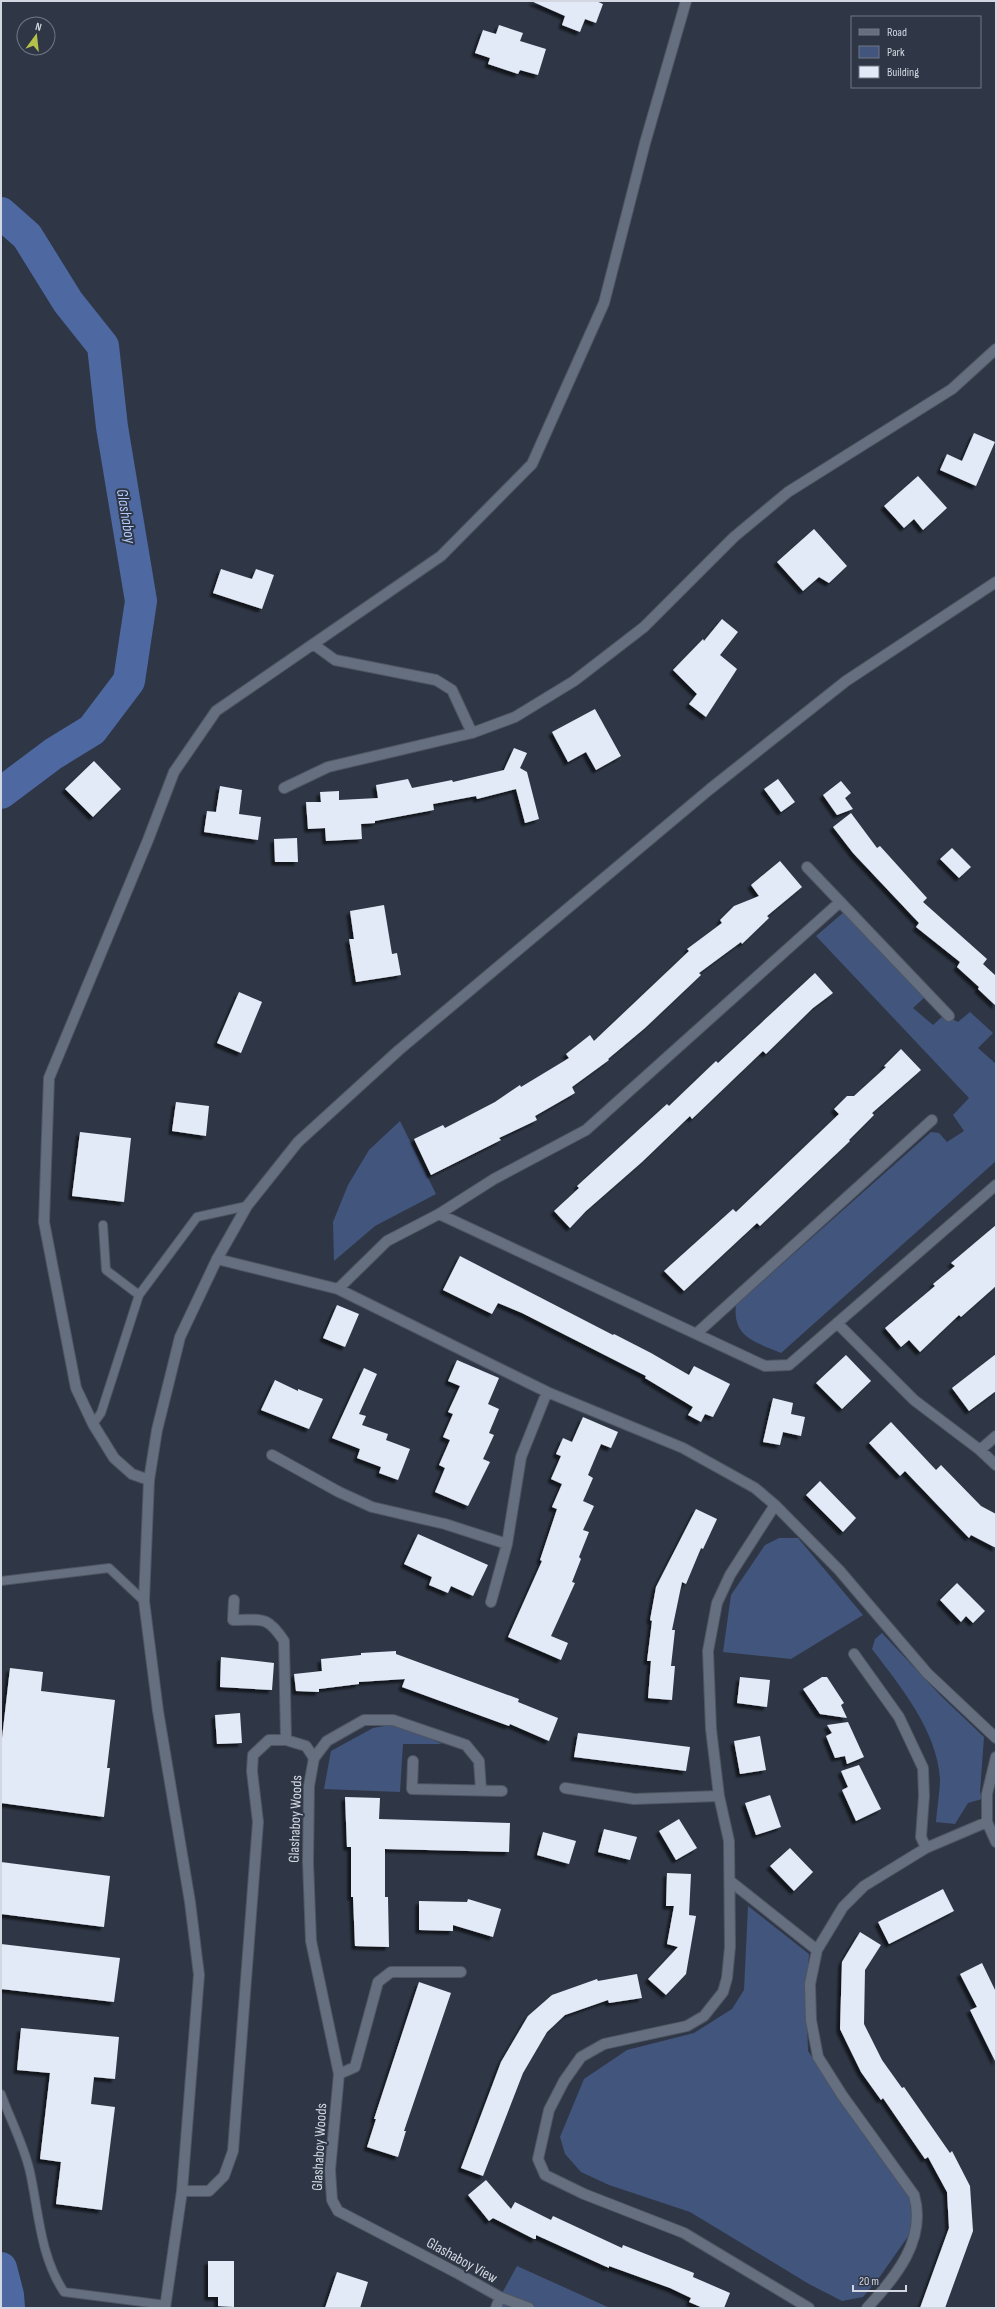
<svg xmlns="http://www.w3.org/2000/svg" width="997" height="2309" font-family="'Sofia Sans Condensed',sans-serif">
<defs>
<filter id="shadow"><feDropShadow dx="-3.5" dy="3.5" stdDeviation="1" flood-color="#0009"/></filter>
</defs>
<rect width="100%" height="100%" fill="#2f3746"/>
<path fill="#42557d" d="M844,912L925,997L913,1008L933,1025L944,1015L958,1022L970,1012L993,1033L978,1048L996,1064V1161L781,1353C756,1342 732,1338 736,1305L931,1132L939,1133L947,1142L964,1131L953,1115L969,1098L816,936Z
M400,1121L436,1194L375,1226L334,1261L333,1222L348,1185L369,1150Z
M779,1538H798L863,1615L791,1659L723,1652L731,1595L765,1545Z
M882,1633L941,1696L984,1737L980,1792L982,1799L968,1803L955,1824L936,1822C937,1808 940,1792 940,1779C937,1730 900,1686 872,1649L875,1639Z
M390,1725L414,1731L442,1744H403L400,1792L324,1789L331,1751L373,1728Z
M748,1906L809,1954L806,1990L808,2051L909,2197L912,2217L909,2235L881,2275L863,2297L842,2301L809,2284L690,2212L609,2185L581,2172L565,2154L560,2137L584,2079L627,2050L694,2033L732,2009L744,1990Z
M517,2266L610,2308H497L500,2297Z"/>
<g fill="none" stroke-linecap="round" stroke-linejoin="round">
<path stroke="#4e68a1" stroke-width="32" d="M1,213L27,236L68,302L103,346L112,427L141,601L129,681L92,730L53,754L1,793
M1,2268L8,2295L9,2308"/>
</g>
<path fill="#e3eaf7" filter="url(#shadow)" d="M531,1H596L603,4L596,23L585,19L580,32L562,25L565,16Z
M499,25L523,33L520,41L546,49L538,75L520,70L518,74L488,64L490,58L475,53L483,30L496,34Z
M974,433L995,442L976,486L940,470L947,454L962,461Z
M918,476L947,508L923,530L914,519L904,528L884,506Z
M814,529L847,566L829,583L819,577L803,591L777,562Z
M221,569L252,579L256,569L274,575L262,609L213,593Z
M722,619L738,632L720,655L737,669L706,717L689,704L697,694L673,670L703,639L704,641Z
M595,709L621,756L596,770L586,752L568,762L552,732Z
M514,748L527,753L520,768L527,772L539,819L525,823L516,789L477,799L476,796L433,804L434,810L375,821V823L361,824L362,839L326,841L325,828L308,829L306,802H321L320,792L339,791V800L378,798L376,785L408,779L412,788L452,780L453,782L504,770Z
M94,761L121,789L93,817L65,789Z
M778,779L795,802L781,812L764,789Z
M841,781L851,793L845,798L853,809L837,815L823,795Z
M220,786L242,790L239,814L261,817L258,840L204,832L207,811L216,812Z
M851,813L877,848L880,846L927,898L923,902L987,959L983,964L996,976V1006L978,989L979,987L957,967L960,962L916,927L919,923L853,853L833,827Z
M297,838L298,862H275L274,839Z
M952,848L971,867L959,878L940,859Z
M780,861L802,887L767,916L769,918L742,944L741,942L699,973L701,975L645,1028L608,1059L609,1060L572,1087L575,1093L535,1116L537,1120L499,1138L501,1140L431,1175L414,1139L443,1125L445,1128L495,1102L520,1085L521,1087L569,1058L566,1054L590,1035L594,1041L689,951L687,949L722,923L720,920L734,906L759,896L751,885Z
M384,905L392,954L397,953L401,975L356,982L349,939H354L350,911Z
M815,973L833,993L813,1008L766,1054L763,1051L692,1119L690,1116L642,1162L586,1211L570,1228L554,1211L579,1188L577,1186L667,1104L669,1106L716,1061L718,1063Z
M239,992L262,1002L241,1053L217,1043Z
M901,1049L921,1070L872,1113L874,1115L849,1140L850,1141L760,1226L757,1223L684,1291L664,1271L733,1209L736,1212L839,1114L834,1109L847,1096H854L886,1067L884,1066Z
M176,1102L209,1106L206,1136L172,1131Z
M80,1132L131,1138L124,1202L72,1196Z
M996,1225V1286L961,1317L959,1315L920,1352L909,1340L901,1347L885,1328L935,1286L933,1284L955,1266L951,1263Z
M460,1256L613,1335L614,1334L651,1353L689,1375L694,1366L730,1384L713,1417L705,1414L701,1422L688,1415L693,1407L645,1378L646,1376L522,1313L498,1303L492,1314L443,1290Z
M337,1305L359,1314L345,1347L323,1338Z
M996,1354V1391L969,1411L952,1388Z
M846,1355L871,1381L842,1409L816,1383Z
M457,1360L499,1378L488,1404L499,1409L489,1433L494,1435L483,1459L490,1462L468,1506L435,1492L445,1468L439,1465L450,1440L443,1437L453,1414L448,1412L460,1386L448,1381Z
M364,1368L377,1374L359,1414L366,1416L362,1425L388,1434L386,1440L410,1449L398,1480L379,1473L381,1467L357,1458L360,1449L332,1438Z
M275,1380L298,1391V1389L323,1399L309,1429L261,1410Z
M773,1398L793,1403L791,1414L805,1417L801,1436L783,1432L780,1445L763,1442Z
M583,1417L618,1432L611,1448L601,1444L588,1475L593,1478L583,1501L594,1506L583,1530L589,1532L579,1557L581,1559L572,1582L575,1583L551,1636L568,1643L561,1660L508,1637L542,1561L540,1560L557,1509L552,1507L562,1484L551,1479L561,1456L556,1454L563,1438L572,1442Z
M891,1422L936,1470L941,1465L981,1506L996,1514V1548L971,1535L969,1538L905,1471L900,1476L869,1443Z
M820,1481L856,1518L843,1532L806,1495Z
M696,1509L717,1519L703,1549L701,1548L686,1584L682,1582L672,1630H675L671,1666H675L672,1700L648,1698L651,1661H647L652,1621L650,1620L656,1587Z
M418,1534L488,1565L473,1596L451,1586L448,1593L429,1585L432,1577L404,1564Z
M957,1583L985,1611L973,1623L966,1616L961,1622L940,1600Z
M396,1651V1654L519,1699L518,1702L558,1718L549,1741L510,1724L509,1726L402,1687L405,1679L359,1682V1684L319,1689V1692L296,1691L294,1674L322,1671L321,1659L361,1655V1653Z
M221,1657L274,1663L272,1690L220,1687Z
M10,1668L43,1672L41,1691L115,1700L107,1768H110L104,1817L1,1803V1747Z
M740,1677L770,1680L767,1707L737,1703Z
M822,1677H827L844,1703L841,1705L847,1718L820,1714L803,1689Z
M240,1713L242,1743L217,1744L215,1715Z
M848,1722L864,1757L847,1764L845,1756L835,1758L826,1736L832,1733L827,1725Z
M578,1733L690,1747L686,1771L574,1757Z
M760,1736L766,1770L740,1774L734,1741Z
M859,1765L881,1809L856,1821L842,1790L848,1787L841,1771Z
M770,1795L781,1827L756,1835L745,1803Z
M345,1797L380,1798L379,1819L510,1823L509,1852L385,1849V1897H388L389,1947L355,1946L353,1897H351V1847H347Z
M679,1819L697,1848L676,1860L659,1831Z
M604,1829L637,1837L630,1860L598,1852Z
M543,1832L576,1841L569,1864L537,1855Z
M790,1848L813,1872L794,1891L770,1866Z
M1,1862L110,1876L104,1927L1,1914Z
M667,1873L691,1874L689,1915L696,1916L686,1974L666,1995L648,1979L678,1947L667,1944L674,1906H666Z
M943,1889L954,1911L889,1944L878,1922Z
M468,1899L501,1909L493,1937L453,1925V1931L419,1930V1901L467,1902Z
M860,1932L881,1945L865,1970L864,2024L882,2060L902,2088L904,2087L950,2153L952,2151L970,2186L973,2231L945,2308H920L949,2228L947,2192L928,2157L925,2159L883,2098L881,2100L861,2072L840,2029L842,1962Z
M1,1944L120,1958L114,2002L1,1989Z
M982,1963L996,1992V2063L970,2010L977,2007L960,1974Z
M637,1974L642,1998L609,2003L608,2000L565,2015L547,2032L523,2073L483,2176L461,2168L501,2062L528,2016L552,1995L597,1979L598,1981Z
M419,1982L451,1993L404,2131H406L398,2157L367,2147L376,2119H374Z
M21,2028L119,2037L115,2079L94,2077L91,2104L115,2107L102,2210L56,2204L61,2162L40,2159L50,2073L17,2070Z
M486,2180L511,2209L515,2202L551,2220L553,2216L622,2248L623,2245L694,2273L693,2277L730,2293L724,2308H703L689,2302L691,2298L670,2288L609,2266V2268L536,2235V2239H534L493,2218L489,2221L468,2195Z
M208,2261H234V2307L218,2306V2297H208Z
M337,2272L368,2282L360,2308H325Z"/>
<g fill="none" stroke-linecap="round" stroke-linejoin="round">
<defs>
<path id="service" d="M103,1225L106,1270L139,1295
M93,1424L101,1413L139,1295L197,1217L247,1206
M1,1581L109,1568L144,1601
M1,2094C10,2119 24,2145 30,2172C39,2213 40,2256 64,2292L166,2305"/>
<path id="minor" d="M313,644L335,660L436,680L452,690L472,733
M284,788L328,767L472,733L515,717L574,681L644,627L734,537L788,492L952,389L996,349
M807,867L949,1016
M439,1214L765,1366L789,1365L996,1185
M217,1259L338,1289L547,1392L683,1448L755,1488L775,1505L839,1570L927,1673L996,1738
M338,1289L387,1241L439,1214L494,1179L586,1130L840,902
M837,1323L914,1400L980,1450L996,1465
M696,1334L932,1120
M980,1450L996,1436
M272,1455L339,1492L372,1507L445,1524L507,1544
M149,1480L132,1474L114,1458L93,1424L76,1388L44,1222L49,1078L148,840L174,772L216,711L441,556L532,464L604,303L645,143L686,1
M775,1505L730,1575L717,1603L708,1651L711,1729L719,1796L729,1841L730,1947L727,1978L723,1992L704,2016L687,2026L604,2044L581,2057L564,2081L549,2110L538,2159L545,2175L584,2194L684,2233L809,2308
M234,1600L233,1620C262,1620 267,1615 284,1641L286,1740
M491,1602L507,1544L521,1457L547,1392
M854,1654L899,1717L923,1768L924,1796L921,1837L926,1848
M413,1761L412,1789L502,1791
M565,1788L634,1799L719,1796
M481,1790L479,1761L466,1745L393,1720H364L327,1741L314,1758L309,1786L308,1862L311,1941L339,2074L330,2170L332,2200L338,2211L457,2273L500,2297L529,2308
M987,1822L996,1842
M730,1881L817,1950
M339,2074L355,2067L378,1982L391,1972H461
M182,2191H209L224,2176L233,2151L258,1822L252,1771L253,1755L269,1740H286L306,1746L314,1758
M496,2308L500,2297
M867,2308C896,2277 927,2239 914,2195L842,2095L818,2057L811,2020L810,1984L817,1950L843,1907L864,1886L926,1848L987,1822V1794L996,1757"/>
<path id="secondary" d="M165,2308L182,2191L199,1975L190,1902L158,1711L144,1601L149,1480L157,1430L180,1337L217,1259L247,1206L298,1142L399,1050L710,789L846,681L996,582"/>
</defs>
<use href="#service" stroke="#4f5662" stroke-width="10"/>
<use href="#minor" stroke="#4f5662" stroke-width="12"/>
<use href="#secondary" stroke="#4f5662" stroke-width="12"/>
<use href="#service" stroke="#666f80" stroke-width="8"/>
<use href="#minor" stroke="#666f80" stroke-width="10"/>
<use href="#secondary" stroke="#666f80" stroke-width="10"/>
</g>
<g text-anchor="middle" stroke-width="4" stroke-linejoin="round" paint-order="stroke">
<g font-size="15" fill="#d2d7e1" stroke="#2f3746">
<text transform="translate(295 1819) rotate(-88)" y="5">Glashaboy Woods</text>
<text transform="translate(319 2147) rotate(-87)" y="5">Glashaboy Woods</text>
<text transform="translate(462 2260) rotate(29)" y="5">Glashaboy View</text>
</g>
<g font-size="16" font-style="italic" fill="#afc7f9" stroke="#2f3746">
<text transform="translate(127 516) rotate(81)" y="6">Glashaboy</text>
</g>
</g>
<rect width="997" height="2309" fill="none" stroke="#d2d7e1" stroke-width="4"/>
<rect x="851" y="16" width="130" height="72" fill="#2f3746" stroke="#707784"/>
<rect x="859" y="29" width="20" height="6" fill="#666f80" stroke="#707784"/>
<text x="887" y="36" font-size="12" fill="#d2d7e1">Road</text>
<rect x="859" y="46" width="20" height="12" fill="#42557d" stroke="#707784"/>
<text x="887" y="56" font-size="12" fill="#d2d7e1">Park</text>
<rect x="859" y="66" width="20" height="12" fill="#e3eaf7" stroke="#707784"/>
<text x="887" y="76" font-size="12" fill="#d2d7e1">Building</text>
<g transform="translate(36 36) rotate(15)"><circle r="19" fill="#2f3746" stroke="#707784"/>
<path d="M0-3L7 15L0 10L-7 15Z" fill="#b6c149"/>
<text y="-6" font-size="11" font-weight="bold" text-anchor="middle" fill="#d2d7e1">N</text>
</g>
<path d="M853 2285v6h53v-6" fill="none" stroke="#d2d7e1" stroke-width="2"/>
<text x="859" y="2285" font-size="12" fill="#d2d7e1" stroke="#2f3746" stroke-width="3" paint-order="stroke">20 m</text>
</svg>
